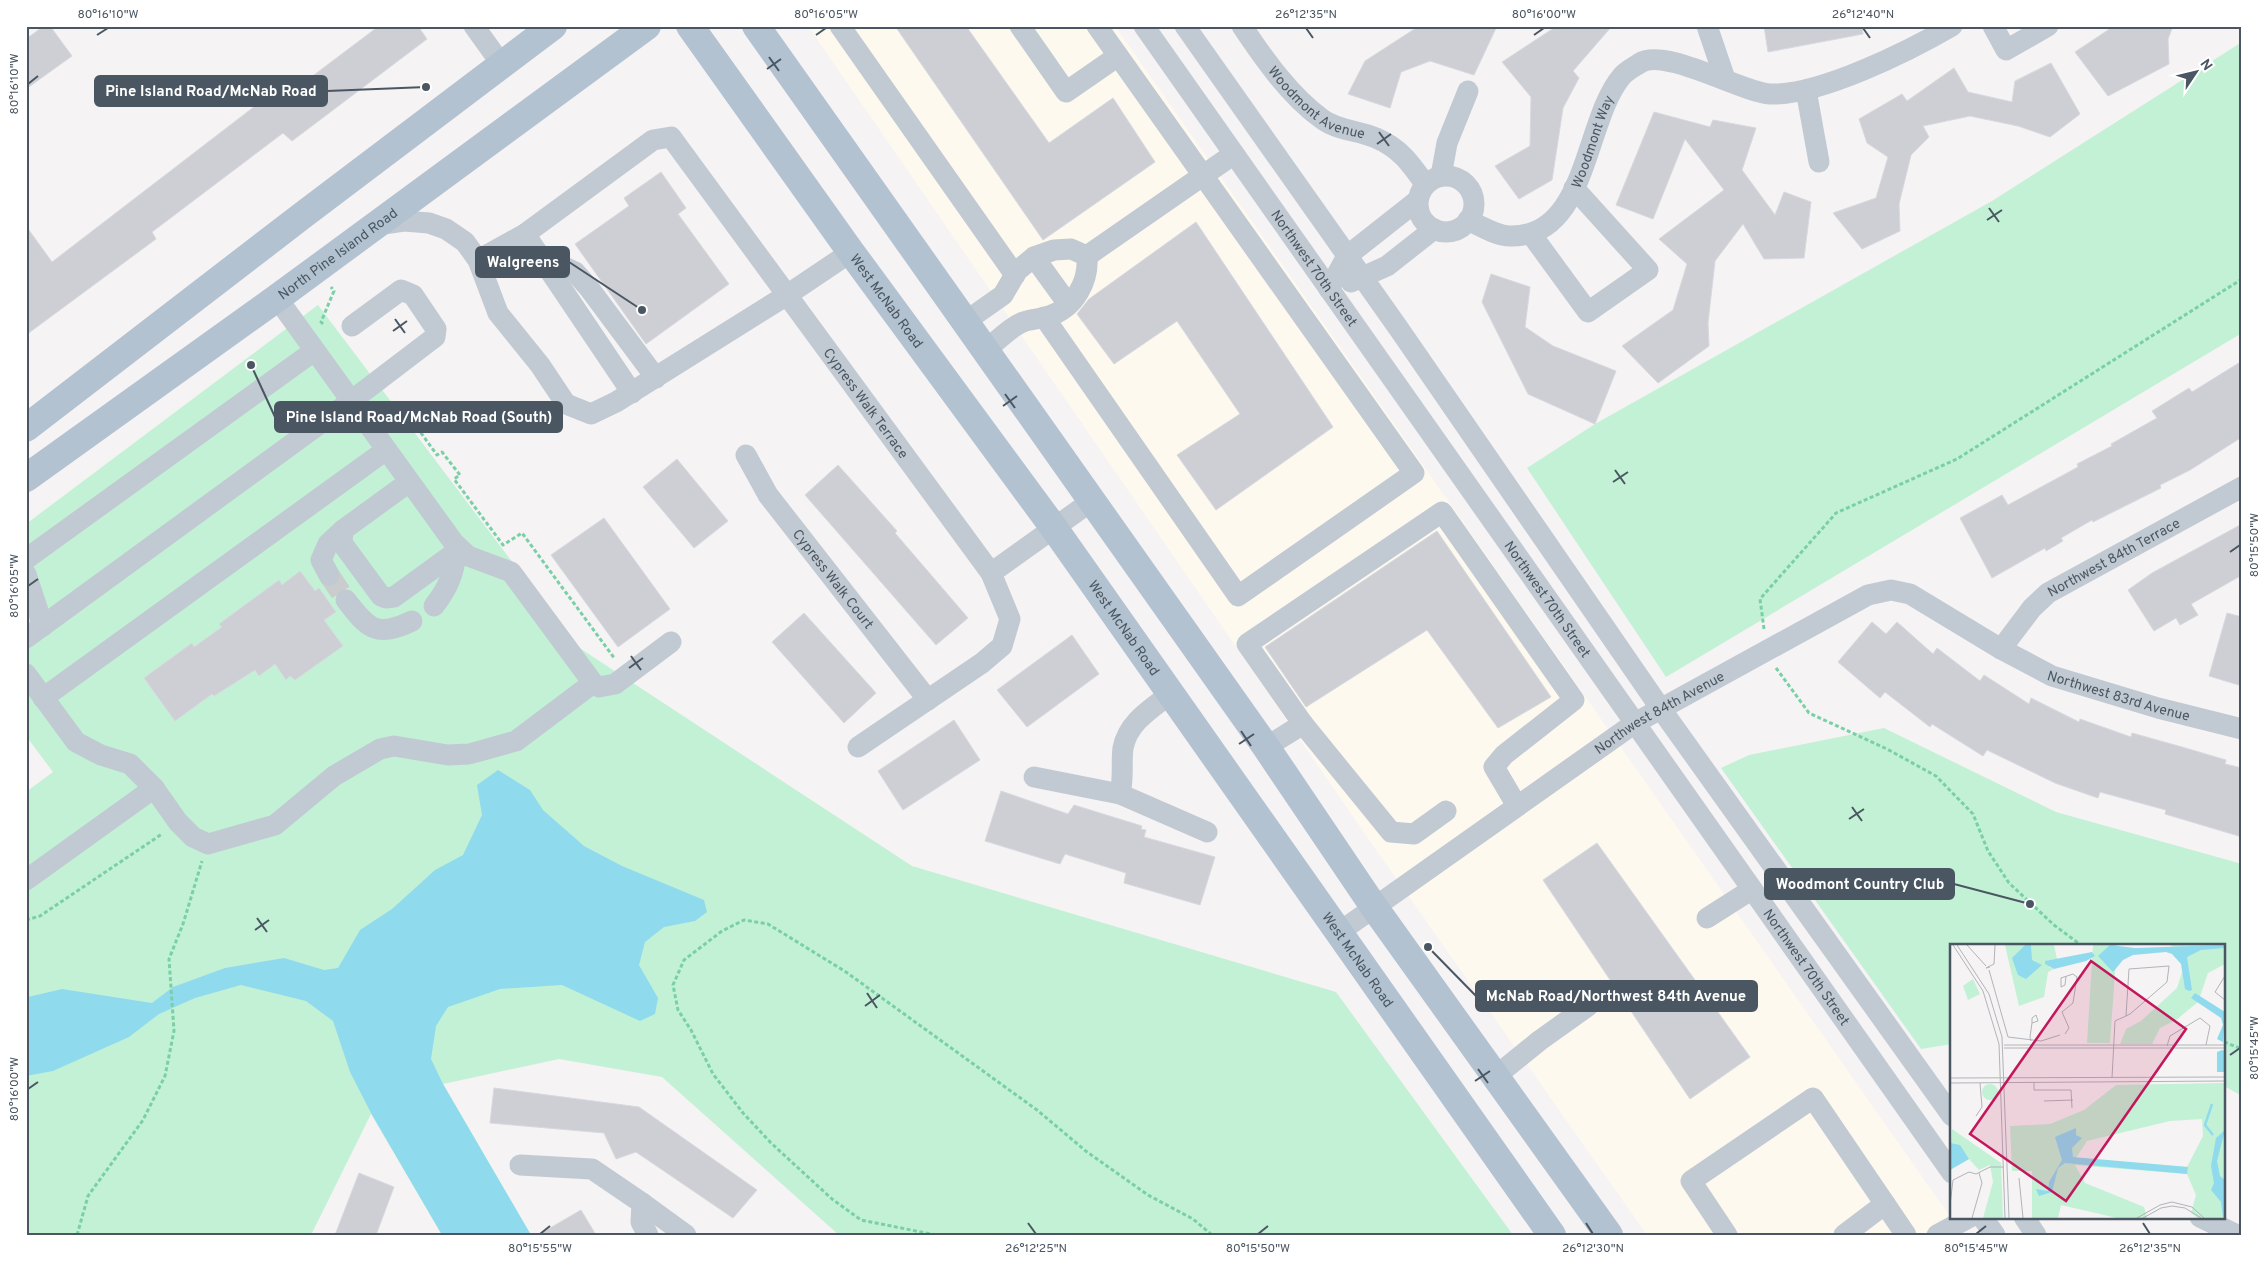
<svg xmlns="http://www.w3.org/2000/svg" width="2268" height="1261" font-family="Overpass,sans-serif">
<rect width="100%" height="100%" fill="#f5f3f3"/>
<path fill="#fdf9ef" d="M808,26H1115L1963,1235H1647L1374,847Z"/>
<path fill="#c3f1d5" d="M2242,42V333L1666,677L1527,468L1595,424L1992,201Z
M318,305L575,645L912,866L1336,992L1513,1235H839L662,1077L559,1059L443,1084L531,1235H442L371,1114L311,1235H26V792L53,772L26,736V524Z
M1884,728L2056,812L2242,864V1096L2224,1086V945H1952V1044L1921,1049L1721,768L1749,755Z"/>
<path fill="#90daee" d="M498,770L530,790L543,810L584,846L622,866L704,900L707,912L695,921L664,927L645,942L639,965L658,998L655,1014L640,1021L562,985L500,989L448,1007L436,1026L431,1059L443,1084L531,1235H442L371,1113L350,1072L333,1021L306,1001L241,985L195,998L159,1014L129,1037L53,1071L26,1076L28,997L62,989L152,1003L173,987L225,968L284,958L324,970L338,968L360,930L392,909L435,870L463,855L482,815L477,785Z"/>
<path fill="#cdcfd5" stroke="#d7d9de" d="M44,26H50L72,56L26,89V39Z
M379,26H418L427,39L292,141L283,133L152,232L156,239L26,335V226L52,262L259,103L310,78Z
M895,26H966L1049,143L1113,98L1155,162L1043,240Z
M1422,26H1497L1474,75L1430,61L1401,72L1390,108L1348,94L1365,61L1413,30Z
M1557,26H1612L1573,71L1579,78L1563,108L1552,180L1519,199L1495,166L1530,146L1531,97L1502,62Z
M1764,26H1862L1863,34L1768,52Z
M2114,26H2173L2168,39L2169,64L2108,96L2075,52Z
M2051,63L2080,114L2050,137L2018,126L1970,116L1923,126L1929,137L1911,155L1899,204L1900,231L1862,249L1833,213L1876,198L1888,157L1867,143L1859,119L1902,94L1907,101L1954,68L1968,92L2012,102L2015,81Z
M1654,112L1710,127L1713,120L1756,128L1742,170L1775,215L1784,192L1811,202L1804,258L1764,259L1743,224L1715,261L1708,323L1709,346L1658,383L1622,346L1673,310L1687,264L1659,239L1724,190L1685,139L1653,219L1616,205Z
M661,172L686,208L678,214L729,284L646,344L575,244L629,206L624,198Z
M1196,222L1333,427L1216,510L1177,455L1240,414L1177,321L1114,364L1077,314L1089,299Z
M1491,274L1530,287L1525,327L1553,346L1616,371L1595,424L1528,394L1482,302Z
M2242,361V437L2190,470L2160,485L2161,488L2093,522L2092,520L2061,538L2063,541L2046,551L2045,548L1992,578L1960,518L2002,495L2008,505L2078,467L2077,464L2112,446L2111,444L2157,418L2152,411L2189,388L2192,392Z
M677,459L728,521L694,548L643,487Z
M838,465L897,531L895,533L968,618L936,645L805,495Z
M604,518L670,609L618,647L551,555Z
M2242,524V575L2191,604L2198,615L2180,625L2176,618L2154,631L2128,590L2152,573Z
M1437,531L1551,697L1498,728L1427,630L1306,707L1265,647Z
M300,571L315,591L319,588L336,612L324,620L343,646L295,680L290,676L286,680L275,664L259,676L255,670L214,696L212,694L175,721L144,678L192,643L194,647L222,627L219,624L279,580L282,585Z
M804,613L876,693L844,723L772,642Z
M2227,613L2242,617V686L2209,676Z
M1872,622L1886,634L1897,622L1933,654L1937,648L1980,681L1984,675L2029,704L2031,698L2079,722L2080,719L2131,737L2132,733L2182,747L2226,760L2225,764L2242,768V837L2165,814L2166,810L2100,792L2098,798L2055,783L1987,750L1983,756L1932,724L1930,727L1885,692L1880,698L1838,662Z
M1072,635L1099,674L1027,727L997,690Z
M954,720L980,760L903,810L878,771Z
M1001,791L1068,814L1074,805L1142,826L1141,829L1146,830L1144,837L1215,857L1200,905L1124,883L1126,873L1065,854L1060,864L985,841Z
M1597,843L1750,1057L1690,1099L1543,880Z
M494,1088L639,1107L757,1190L733,1218L636,1152L616,1159L604,1133L490,1123Z
M359,1173L394,1187L376,1235H335Z
M581,1210L596,1235H538Z"/>
<g fill="none" stroke-linecap="round" stroke-linejoin="round">
<path stroke="#caccce" stroke-width="21" stroke-dasharray="21 11" stroke-linecap="butt" d="M329,575L346,600"/>
<path stroke="#7ad0a6" stroke-width="3" stroke-dasharray="4 2.5" stroke-linecap="butt" d="M323,324L321,322L334,291L331,287
M386,413L400,404L437,455L442,452L460,475L454,479L503,545L522,533L615,659
M1764,629L1760,599L1836,513L1957,459L2242,279
M1776,668L1809,713L1887,749L1936,776L1973,814L1988,851L2009,883L2054,925L2081,945
M26,920L40,916L162,834
M2224,1042L2242,1049
M77,1235L88,1196L143,1120L165,1076L174,1031L169,959L183,924L202,861
M936,1235L861,1220L832,1199L771,1143L743,1113L713,1074L691,1030L678,1010L673,985L684,960L722,931L744,920L768,924L846,972L1037,1110L1087,1152L1148,1195L1193,1219L1212,1235"/>
<g stroke="#c1cad2" stroke-width="21">
<path d="M474,26L502,65"/>
<path d="M840,26L1015,275"/>
<path d="M1020,26L1066,92L1118,56"/>
<path id="s1" d="M1144,26L1952,1173"/>
<path d="M1185,26L1399,329L1661,709L1952,1116"/>
<path id="s2" d="M1242,26C1264,59 1290,96 1322,119C1338,131 1359,130 1376,138C1400,148 1411,164 1425,184"/>
<path d="M1707,26L1725,79"/>
<path d="M1993,26L2006,50L2048,26"/>
<path d="M1806,90L1819,162"/>
<path d="M1441,176L1447,143L1468,91"/>
<circle cx="1446" cy="204" r="28"/>
<path id="s3" d="M1468,220C1480,226 1497,236 1510,236C1588,238 1584,120 1622,76C1626,71 1634,67 1640,63C1664,47 1741,92 1770,94C1819,96 1909,51 1952,26"/>
<path d="M377,225L404,221L429,223L446,229L465,242L478,260L498,313L540,365L566,404L591,414L616,402L787,295L671,137L653,140L525,234L478,260"/>
<path d="M525,234L632,393"/>
<path d="M1531,234L1588,312L1648,270L1574,188"/>
<path id="s4" d="M851,252L787,295L991,573L1010,619L1002,646L982,663L858,747"/>
<path d="M1087,256L1234,154"/>
<path d="M1034,257L1068,304"/>
<path d="M543,261L558,264L575,272L589,288L656,378"/>
<path d="M1351,282L1387,266L1434,229"/>
<path d="M1329,289L1347,256L1418,200"/>
<path d="M277,298L454,543L468,556L511,572L593,683L599,687L615,684L671,642"/>
<path d="M1044,317L1238,596L1414,473L1097,26"/>
<path d="M966,321L1003,295L1017,271L1034,257L1054,250L1071,249L1087,256"/>
<path d="M986,350C997,341 1010,327 1023,322C1031,319 1041,319 1049,316C1075,308 1089,281 1087,256"/>
<path id="s5" d="M746,455L768,495L928,700"/>
<path d="M343,530L342,543L381,596L386,598L394,597L460,549"/>
<path d="M26,559L314,351"/>
<path d="M991,573L1093,500"/>
<path d="M26,574L43,626"/>
<path d="M329,575L321,560L328,544L343,530L409,482"/>
<path d="M346,600C368,629 377,638 412,621"/>
<path d="M434,606C448,588 454,574 456,552"/>
<path d="M26,638L351,401L435,337L436,329L413,295L401,290L352,326"/>
<path id="s6" d="M2001,649L2032,608L2048,593L2242,487"/>
<path d="M26,674L76,742L101,755L130,764L154,788L178,822L193,837L208,844L275,825L334,776L380,749L394,746L448,755L469,754L516,741L593,683"/>
<path d="M1170,694C1151,709 1128,722 1123,748C1121,763 1124,778 1120,794L1207,832"/>
<path d="M43,698L386,450"/>
<path d="M1303,724L1247,644L1442,512L1574,700L1504,755L1494,767L1517,806"/>
<path d="M1266,747L1303,724L1391,832L1414,834L1446,811"/>
<path d="M1034,777L1120,794"/>
<path d="M26,880L154,788"/>
<path d="M1707,918L1751,890"/>
<path id="s7" d="M1338,933L1635,723L1868,595L1891,590L1910,594L2001,649L2052,676L2158,708L2242,729"/>
<path d="M1496,1076L1539,1041L1588,1006"/>
<path d="M520,1165L592,1169L642,1203L641,1222L648,1235"/>
<path d="M642,1203L686,1235"/>
<path d="M1982,1217L1995,1235"/>
<path d="M2024,1217L2036,1235"/>
<path d="M2200,1217L2237,1235"/>
<path d="M1727,1235L1691,1181L1813,1098L1885,1204"/>
<path d="M1844,1235L1885,1204L1906,1235"/>
<path d="M1937,1235L1970,1217"/>
</g>
<g stroke="#b3c2d1" stroke-width="28">
<path id="s8" d="M690,26L851,252L1054,528L1552,1235"/>
<path d="M756,26L1266,747L1374,907L1609,1235"/>
<path d="M26,428L303,215L553,26"/>
<path id="s9" d="M26,478L277,298L647,26"/>
</g>
</g>
<path fill="none" stroke="#4a5661" stroke-width="2" d="M1306,28L1313,38M1863,28L1870,38M97,35L108,28M816,35L826,28M1534,35L1544,28M769,57L779,71M767,69L781,59M28,84L38,76M1379,132L1389,146M1377,144L1391,134M1989,208L1999,222M1987,220L2002,210M395,319L405,333M393,331L407,321M1005,394L1015,408M1003,406L1017,396M1615,470L1625,484M1613,482L1628,472M2230,552L2240,545M28,586L38,579M631,656L641,670M629,668L643,658M1241,731L1251,746M1239,744L1254,734M1852,807L1862,821M1849,819L1864,809M257,918L267,932M255,930L269,920M867,993L877,1008M865,1006L880,995M2230,1055L2240,1048M1478,1069L1488,1083M1475,1081L1490,1071M28,1089L38,1082M1028,1223L1036,1234M1586,1223L1593,1234M2143,1223L2150,1234M540,1234L550,1226M1258,1234L1268,1226M1976,1234L1986,1226"/>
<g text-anchor="middle" stroke-width="4.5" stroke-linejoin="round" paint-order="stroke">
<g font-size="14" fill="#4a5661" stroke="#fff">
<text dy="5" stroke="none"><textPath href="#s2" startOffset="110">Woodmont Avenue</textPath></text>
<text dy="5" stroke="none"><textPath href="#s3" startOffset="181">Woodmont Way</textPath></text>
<text dy="5" stroke="none"><textPath href="#s9" startOffset="384">North Pine Island Road</textPath></text>
<text dy="5" stroke="none"><textPath href="#s1" startOffset="296">Northwest 70th Street</textPath></text>
<text dy="5" stroke="none"><textPath href="#s8" startOffset="338">West McNab Road</textPath></text>
<text dy="5" stroke="none"><textPath href="#s4" startOffset="211">Cypress Walk Terrace</textPath></text>
<text dy="5" stroke="none"><textPath href="#s6" startOffset="148">Northwest 84th Terrace</textPath></text>
<text dy="5" stroke="none"><textPath href="#s5" startOffset="152">Cypress Walk Court</textPath></text>
<text dy="5" stroke="none"><textPath href="#s1" startOffset="701">Northwest 70th Street</textPath></text>
<text dy="5" stroke="none"><textPath href="#s8" startOffset="742">West McNab Road</textPath></text>
<text dy="5" stroke="none"><textPath href="#s7" startOffset="906">Northwest 83rd Avenue</textPath></text>
<text dy="5" stroke="none"><textPath href="#s7" startOffset="390">Northwest 84th Avenue</textPath></text>
<text dy="5" stroke="none"><textPath href="#s8" startOffset="1148">West McNab Road</textPath></text>
<text dy="5" stroke="none"><textPath href="#s1" startOffset="1151">Northwest 70th Street</textPath></text>
</g>
</g>
<g transform="translate(1950 944)">
<rect width="275" height="275" fill="#f5f3f3"/>
<path d="M55,1H104L107,15L99,23L104,25L98,28L94,53L69,62ZM143,1H167L160,99H137ZM220,1H275V20L258,29L248,58L226,76L210,84L202,100H170L176,85L191,77L227,44L237,13ZM23,35L30,50L18,56L13,42ZM275,139V274H248L241,269L246,251L237,230L125,221L135,239L194,263L197,274H167L111,261L108,274H82V227H62L60,182L100,180L134,166L166,141ZM252,175L253,192L237,223L126,214L137,197L220,177ZM32 148a8 8 0 1 1 16 0a8 8 0 1 1-16 0ZM2,185L51,219L53,274H33L43,238L40,221L29,226L19,215L0,226Z" fill="#c3f1d5" fill-rule="evenodd"/>
<path d="M75,1H81L82,16L92,21L76,35L68,31L62,14ZM160,1L185,4L275,1V4L251,6L237,13L242,46L239,47L235,45L231,20L222,10L216,8L183,11L173,16L163,28L148,12ZM142,8L145,12L136,17L104,25L95,20V17ZM245,49L275,68L273,98L267,95L273,81L271,74L241,54ZM272,106L275,107V128H267V108ZM126,184V191L132,194L122,204L123,213L238,223L237,230L115,219L108,224L102,248L89,252L86,245L98,247L99,238L112,216L105,193ZM275,186L267,217L270,232L275,236V274H273L271,258L261,246L264,239L261,222L266,194ZM0,199L10,201L19,215L0,226Z" fill="#90daee"/>
<path fill="none" stroke="#90daee" stroke-width="2.5" d="M262,160L255,181L263,191"/>
<path fill="none" stroke="#b1b4b9" stroke-width="1" d="M3,1L33,47L49,100L55,274M7,1L39,50L52,93L59,274M17,1L36,22M40,23L36,24L44,20L45,1M39,26L58,93L91,97L110,91M275,32L265,48L275,56M115,90L119,84L112,68L123,59L127,33L123,30L111,34V43L115,41L116,32M81,97L80,93L82,79V74L86,71L88,77L82,79M54,101H275M217,102L220,92L250,74L260,82L256,101M54,104H275M0,134L275,133M162,134L165,77L167,76L176,72L180,70L217,38L219,22L179,25L176,72M84,138V146H121L122,164M0,139L275,137M94,157L123,156M26,172L32,163L30,139M69,234L73,274M0,261L3,236L19,228L26,230L40,223H54M22,274L32,239L29,229M187,274L210,261L222,258L242,263L254,274M193,274L211,264L222,262L235,264L251,274"/>
<path fill="#c2185b" fill-opacity="0.15" stroke="#c2185b" stroke-width="2.5" d="M141,17L236,85L116,257L20,190Z"/>
<rect width="275" height="275" fill="none" stroke="#4a5661" stroke-width="2.5"/>
</g>
<path fill="none" stroke="#4a5661" stroke-width="2" d="M426 87L327 91M642 310L569 262M251 365L275 417M2030 904L1954 884M1428 947L1476 996"/>
<g fill="#4a5661" stroke="#fff" stroke-width="2">
<circle cx="426" cy="87" r="5"/>
<circle cx="642" cy="310" r="5"/>
<circle cx="251" cy="365" r="5"/>
<circle cx="2030" cy="904" r="5"/>
<circle cx="1428" cy="947" r="5"/>
</g>
<g fill="#4a5661" stroke="#4a5661" stroke-width="2">
<rect x="95" y="76" width="232" height="30" rx="5"/>
<rect x="476" y="247" width="93" height="30" rx="5"/>
<rect x="275" y="402" width="287" height="30" rx="5"/>
<rect x="1765" y="869" width="189" height="30" rx="5"/>
<rect x="1476" y="981" width="281" height="30" rx="5"/>
</g>
<g font-size="15" text-anchor="middle" font-weight="bold" fill="#fff">
<text x="211" y="96">Pine Island Road/McNab Road</text>
<text x="523" y="267">Walgreens</text>
<text x="419" y="422">Pine Island Road/McNab Road (South)</text>
<text x="1860" y="889">Woodmont Country Club</text>
<text x="1616" y="1001">McNab Road/Northwest 84th Avenue</text>
</g>
<rect width="2268" height="1261" fill="none" stroke="#ffffff" stroke-width="55"/>
<g transform="translate(2196 72) rotate(55)" stroke="#ffffff" stroke-width="4" paint-order="stroke">
<path d="M0-4L9 19L0 12L-9 19Z" fill="#4a5661"/>
<text y="-8" font-size="14" font-weight="bold" text-anchor="middle" fill="#4a5661">N</text>
</g>
<rect x="28" y="28" width="2212" height="1206" fill="none" stroke="#4a5661" stroke-width="2"/>
<g font-size="12" text-anchor="middle" fill="#4a5661">
<text x="108" y="18">80°16'10"W</text>
<text x="826" y="18">80°16'05"W</text>
<text x="1306" y="18">26°12'35"N</text>
<text x="1544" y="18">80°16'00"W</text>
<text x="1863" y="18">26°12'40"N</text>
<text transform="translate(14 84) rotate(-90)" y="4">80°16'10"W</text>
<text transform="translate(2254 545) rotate(-90)" y="4">80°15'50"W</text>
<text transform="translate(14 586) rotate(-90)" y="4">80°16'05"W</text>
<text transform="translate(2254 1048) rotate(-90)" y="4">80°15'45"W</text>
<text transform="translate(14 1089) rotate(-90)" y="4">80°16'00"W</text>
<text x="540" y="1252">80°15'55"W</text>
<text x="1036" y="1252">26°12'25"N</text>
<text x="1258" y="1252">80°15'50"W</text>
<text x="1593" y="1252">26°12'30"N</text>
<text x="1976" y="1252">80°15'45"W</text>
<text x="2150" y="1252">26°12'35"N</text>
</g>
</svg>
